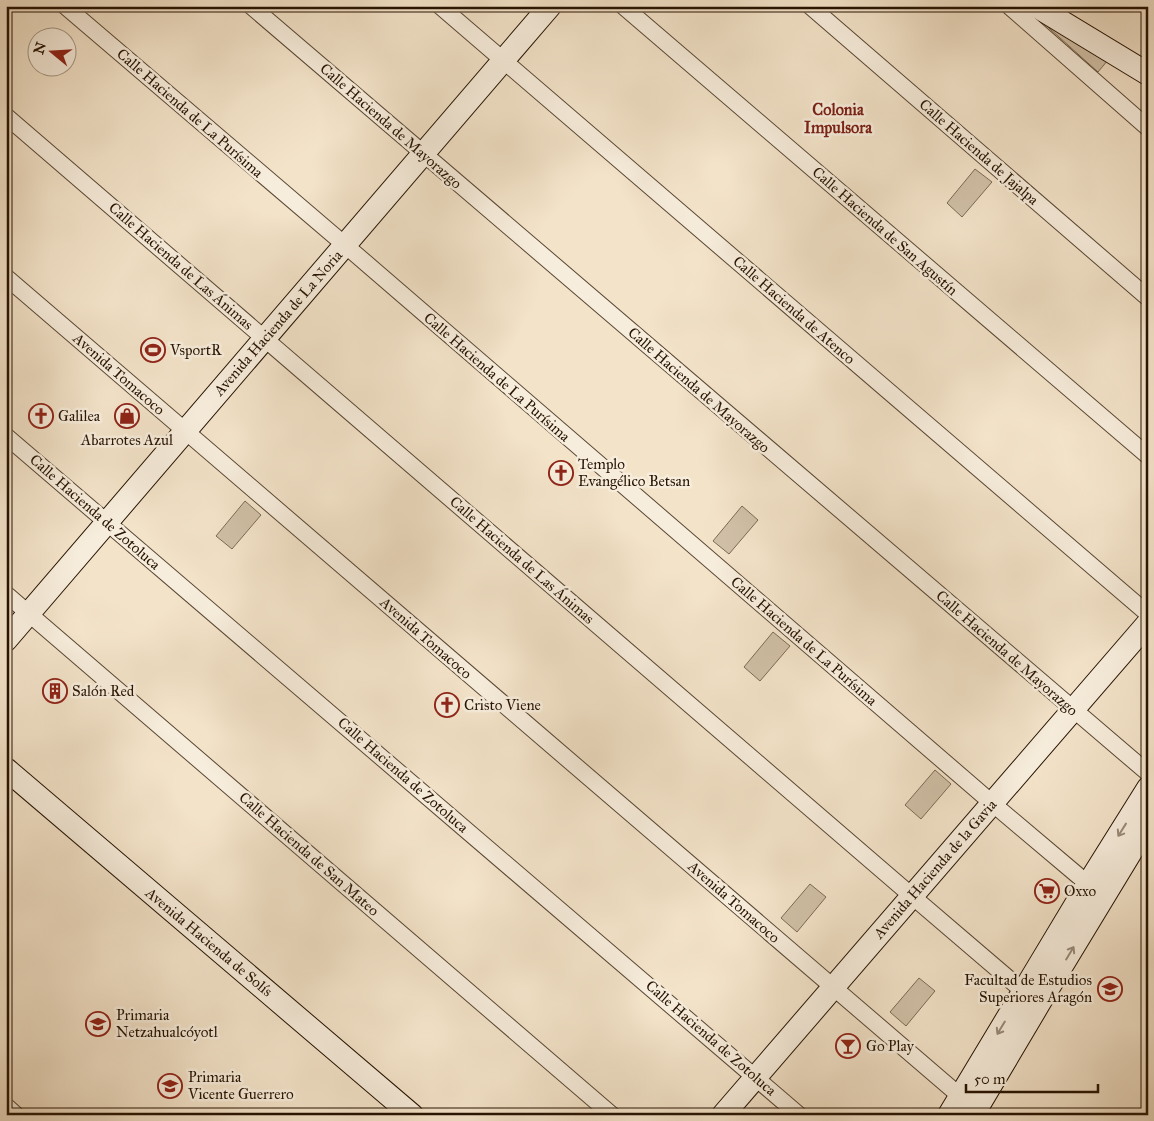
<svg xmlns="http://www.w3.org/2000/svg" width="1154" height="1121" font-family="'IM FELL Great Primer',serif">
<rect width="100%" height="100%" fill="#f3e3c9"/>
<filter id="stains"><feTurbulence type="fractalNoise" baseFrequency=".004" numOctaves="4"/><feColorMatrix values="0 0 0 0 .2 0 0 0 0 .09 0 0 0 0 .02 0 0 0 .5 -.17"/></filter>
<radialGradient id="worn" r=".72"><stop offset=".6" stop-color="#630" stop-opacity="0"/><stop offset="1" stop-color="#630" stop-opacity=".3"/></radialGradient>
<path fill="#d0c0a7" stroke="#7b6a54" d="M1040,20L1108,60L1098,72Z
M975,169L992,182L962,217L947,203Z
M245,501L261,515L232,549L216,536Z
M742,506L758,520L729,554L713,541Z
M773,632L790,646L760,681L744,667Z
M935,770L951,784L921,819L905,805Z
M810,884L826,897L797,932L781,918Z
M919,978L935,991L906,1026L890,1012Z"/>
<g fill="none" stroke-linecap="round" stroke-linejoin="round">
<defs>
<path id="street" d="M65,6L345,245L992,803L1088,884
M251,6L1148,773
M440,6L1148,614
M623,6L1148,456
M810,6L1148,298
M1009,6L1148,128
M6,116L912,896L1023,991L1033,997
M6,277L960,1096
M6,436L799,1115
M6,594L612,1115
M6,1106L16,1115"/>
<path id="secondary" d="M1036,6L1148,74
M6,640L550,6
M6,769L412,1115
M723,1115L1148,623
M949,1115L1088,884L1148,788
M973,1115L1040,1002L1148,824"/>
</defs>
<use href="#street" stroke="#594734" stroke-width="18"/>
<use href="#secondary" stroke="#261302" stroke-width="24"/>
<use href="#street" stroke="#f7eddc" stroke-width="16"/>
<use href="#secondary" stroke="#f7eddc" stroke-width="22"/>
</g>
<defs><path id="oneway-shaft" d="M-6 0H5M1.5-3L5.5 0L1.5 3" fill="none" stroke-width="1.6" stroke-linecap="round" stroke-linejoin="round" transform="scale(1.25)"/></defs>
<g stroke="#998b7a">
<use href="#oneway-shaft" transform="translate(1122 830) rotate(122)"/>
<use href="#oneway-shaft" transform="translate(1070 953) rotate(-59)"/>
<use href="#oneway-shaft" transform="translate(1001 1028) rotate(121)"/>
</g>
<defs>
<symbol id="stadium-ring" viewBox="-11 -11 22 22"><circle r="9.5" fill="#f7eddc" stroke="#8f2418" stroke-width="1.5"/><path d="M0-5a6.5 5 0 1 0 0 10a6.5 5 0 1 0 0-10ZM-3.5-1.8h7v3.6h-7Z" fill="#8f2418"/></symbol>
<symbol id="church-ring" viewBox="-11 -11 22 22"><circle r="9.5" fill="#f7eddc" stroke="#8f2418" stroke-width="1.5"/><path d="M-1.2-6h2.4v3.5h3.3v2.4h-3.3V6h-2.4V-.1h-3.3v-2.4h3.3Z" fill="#8f2418"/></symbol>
<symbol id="shop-ring" viewBox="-11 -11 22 22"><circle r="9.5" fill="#f7eddc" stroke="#8f2418" stroke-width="1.5"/><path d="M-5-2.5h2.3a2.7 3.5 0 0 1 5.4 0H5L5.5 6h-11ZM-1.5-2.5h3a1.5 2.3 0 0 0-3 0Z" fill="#8f2418"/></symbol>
<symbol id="building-ring" viewBox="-11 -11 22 22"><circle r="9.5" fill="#f7eddc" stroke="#8f2418" stroke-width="1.5"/><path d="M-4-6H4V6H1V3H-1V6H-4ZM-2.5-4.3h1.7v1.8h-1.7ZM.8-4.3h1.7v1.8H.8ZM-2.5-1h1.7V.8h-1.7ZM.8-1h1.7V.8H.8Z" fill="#8f2418"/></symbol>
<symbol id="supermarket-ring" viewBox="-11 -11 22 22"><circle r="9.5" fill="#f7eddc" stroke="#8f2418" stroke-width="1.5"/><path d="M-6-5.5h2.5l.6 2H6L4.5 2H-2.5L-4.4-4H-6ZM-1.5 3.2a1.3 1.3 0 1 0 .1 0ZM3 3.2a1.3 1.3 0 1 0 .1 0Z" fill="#8f2418"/></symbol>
<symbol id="school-ring" viewBox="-11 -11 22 22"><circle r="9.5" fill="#f7eddc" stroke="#8f2418" stroke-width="1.5"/><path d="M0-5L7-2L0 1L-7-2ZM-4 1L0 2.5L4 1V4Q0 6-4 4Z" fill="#8f2418"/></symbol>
<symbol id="bar-ring" viewBox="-11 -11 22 22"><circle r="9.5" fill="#f7eddc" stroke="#8f2418" stroke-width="1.5"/><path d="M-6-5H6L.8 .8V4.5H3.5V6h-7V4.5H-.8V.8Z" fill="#8f2418"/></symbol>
</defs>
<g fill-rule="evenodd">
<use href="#stadium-ring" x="139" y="336" width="28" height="28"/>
<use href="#church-ring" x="27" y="402" width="28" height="28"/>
<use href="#shop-ring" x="113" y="402" width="28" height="28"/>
<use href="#church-ring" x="547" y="459" width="28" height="28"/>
<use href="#building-ring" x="41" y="677" width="28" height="28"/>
<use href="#church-ring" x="433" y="691" width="28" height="28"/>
<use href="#supermarket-ring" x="1033" y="877" width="28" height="28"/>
<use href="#school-ring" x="1096" y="975" width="28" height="28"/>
<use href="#school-ring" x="84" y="1010" width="28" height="28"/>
<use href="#bar-ring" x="834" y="1032" width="28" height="28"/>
<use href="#school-ring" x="156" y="1072" width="28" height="28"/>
</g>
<g text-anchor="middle" stroke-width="5" stroke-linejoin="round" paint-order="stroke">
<g font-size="15" fill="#261302" stroke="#f7eddc">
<text transform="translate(190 113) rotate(41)" y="5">Calle Hacienda de La Purísima</text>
<text transform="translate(391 126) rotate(41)" y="5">Calle Hacienda de Mayorazgo</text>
<text transform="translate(979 152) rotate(41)" y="5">Calle Hacienda de Jajalpa</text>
<text transform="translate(885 231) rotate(41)" y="5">Calle Hacienda de San Agustín</text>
<text transform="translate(181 266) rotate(41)" y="5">Calle Hacienda de Las Ánimas</text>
<text transform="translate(794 310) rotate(41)" y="5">Calle Hacienda de Atenco</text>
<text transform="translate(278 323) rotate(-49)" y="5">Avenida Hacienda de La Noria</text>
<text transform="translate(119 374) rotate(41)" y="5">Avenida Tomacoco</text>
<text transform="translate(497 377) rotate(41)" y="5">Calle Hacienda de La Purísima</text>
<text transform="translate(699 390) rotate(41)" y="5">Calle Hacienda de Mayorazgo</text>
<text transform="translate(95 512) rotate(41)" y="5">Calle Hacienda de Zotoluca</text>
<text transform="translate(522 560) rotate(41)" y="5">Calle Hacienda de Las Ánimas</text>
<text transform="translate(426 638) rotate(41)" y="5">Avenida Tomacoco</text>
<text transform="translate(804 641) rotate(41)" y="5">Calle Hacienda de La Purísima</text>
<text transform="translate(1007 653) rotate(41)" y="5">Calle Hacienda de Mayorazgo</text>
<text transform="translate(403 775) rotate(41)" y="5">Calle Hacienda de Zotoluca</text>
<text transform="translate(309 854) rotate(41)" y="5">Calle Hacienda de San Mateo</text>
<text transform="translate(935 869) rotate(-49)" y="5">Avenida Hacienda de la Gavia</text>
<text transform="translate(734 902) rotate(41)" y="5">Avenida Tomacoco</text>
<text transform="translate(209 942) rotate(40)" y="5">Avenida Hacienda de Solís</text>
<text transform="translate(711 1038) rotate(41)" y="5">Calle Hacienda de Zotoluca</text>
</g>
<g font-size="15" fill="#261302" stroke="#f7eddc" text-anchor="start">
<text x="170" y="355">VsportR</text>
<text x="58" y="421">Galilea</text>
<text x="127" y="445" text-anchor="middle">Abarrotes Azul</text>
<text x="578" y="469">Templo<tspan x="578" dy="17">Evangélico Betsan</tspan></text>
<text x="72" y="696">Salón Red</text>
<text x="464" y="710">Cristo Viene</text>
<text x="1064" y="896">Oxxo</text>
<text x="1092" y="985" text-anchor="end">Facultad de Estudios<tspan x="1092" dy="17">Superiores Aragón</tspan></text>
<text x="116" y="1020">Primaria<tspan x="116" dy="17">Netzahualcóyotl</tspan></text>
<text x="866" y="1051">Go Play</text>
<text x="188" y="1082">Primaria<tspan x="188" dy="17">Vicente Guerrero</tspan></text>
</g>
<g font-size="16" font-weight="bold" fill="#7a1f14" stroke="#f7eddc">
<text x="838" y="115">Colonia<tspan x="838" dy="18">Impulsora</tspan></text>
</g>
</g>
<rect width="1154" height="1121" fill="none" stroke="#f3e3c9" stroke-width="25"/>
<rect x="8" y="8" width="1139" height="1106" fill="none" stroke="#261302" stroke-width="2.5"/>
<rect x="12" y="12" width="1129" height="1096" fill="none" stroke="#261302"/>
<g transform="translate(52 52) rotate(288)"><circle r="24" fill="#f7eddc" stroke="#a39685"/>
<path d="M0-4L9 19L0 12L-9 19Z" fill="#8f2418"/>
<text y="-8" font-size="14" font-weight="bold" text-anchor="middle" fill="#261302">N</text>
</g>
<path d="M966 1084v8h132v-8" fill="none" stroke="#261302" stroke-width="2.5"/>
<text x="974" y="1084" font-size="15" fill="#261302" stroke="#f7eddc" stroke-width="4" paint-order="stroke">50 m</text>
<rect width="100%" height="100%" filter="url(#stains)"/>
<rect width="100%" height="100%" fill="url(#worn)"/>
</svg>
